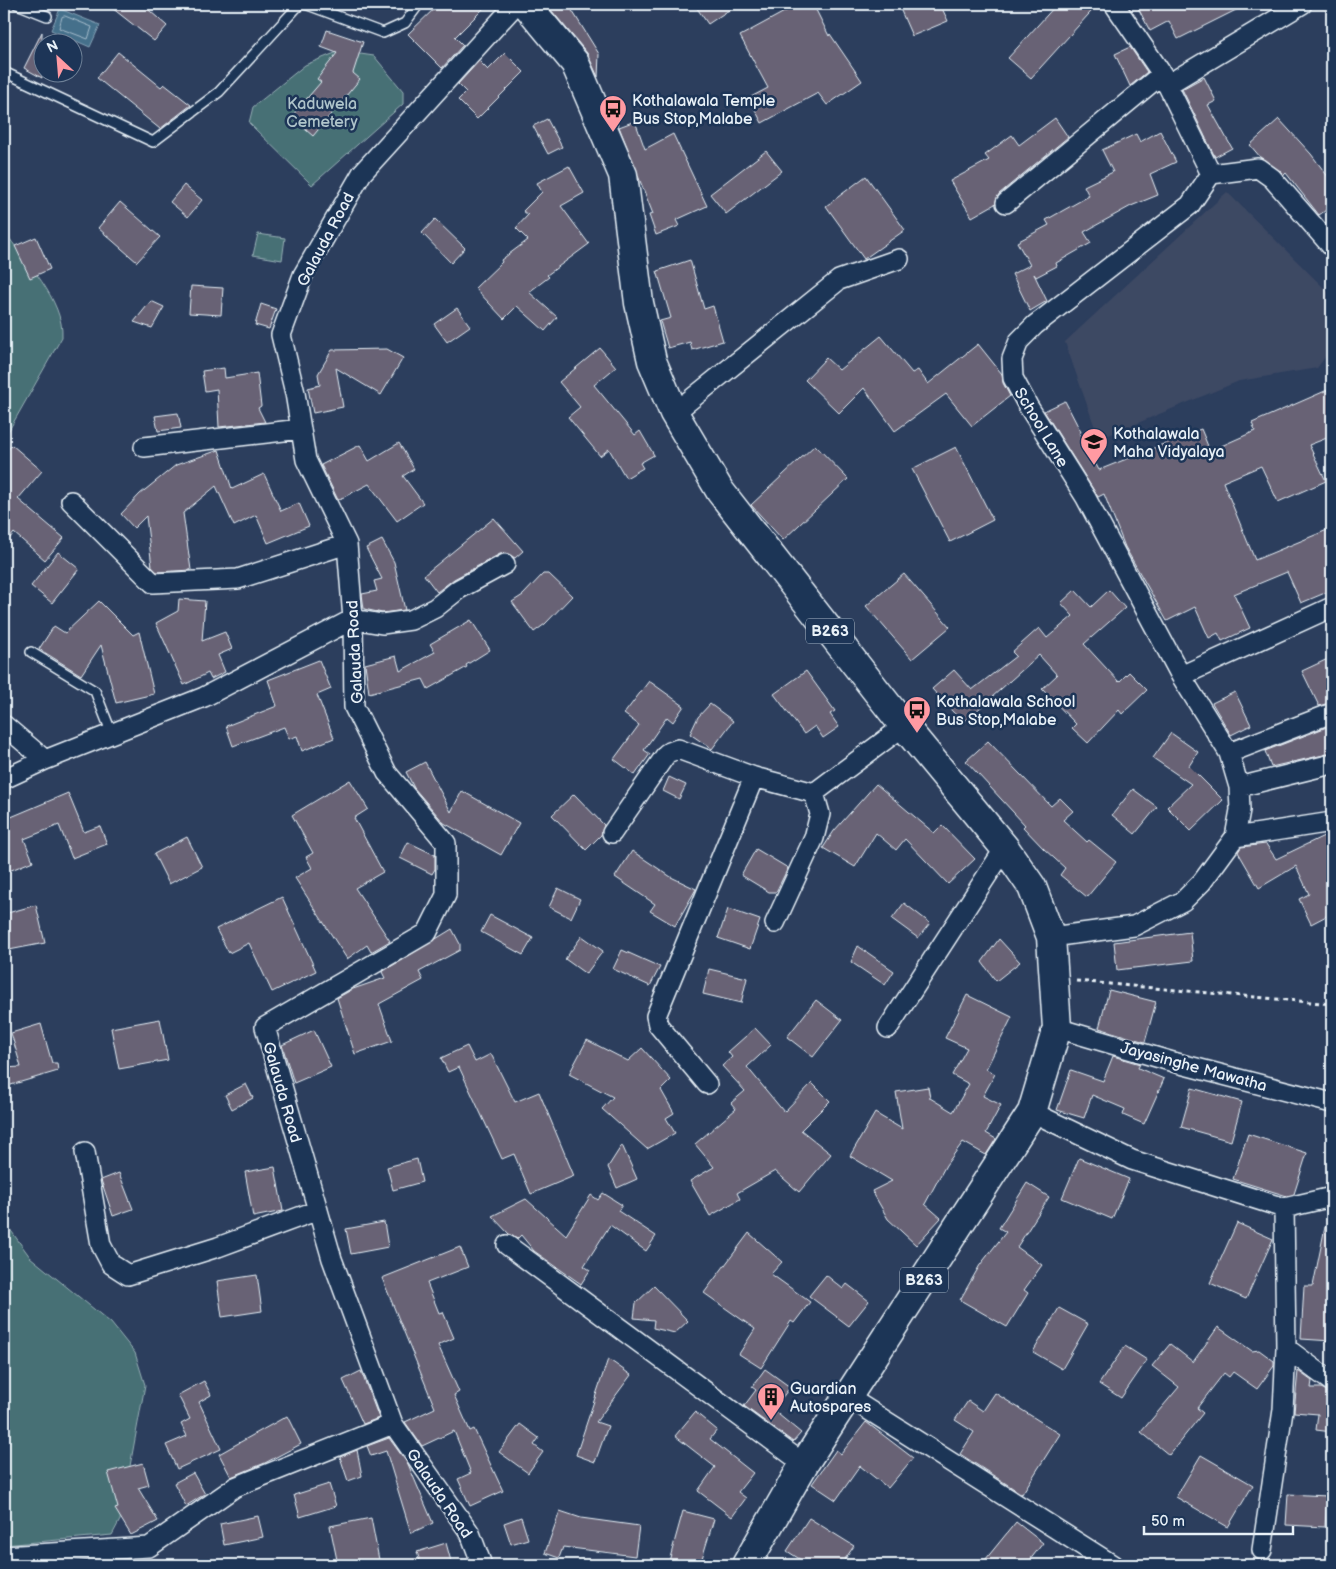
<svg xmlns="http://www.w3.org/2000/svg" width="1336" height="1569" font-family="'Balsamiq Sans',sans-serif">
<rect width="100%" height="100%" fill="#2c3e5d"/>
<filter id="ink" filterUnits="userSpaceOnUse"><feTurbulence type="fractalNoise" baseFrequency=".02" numOctaves="2"/><feDisplacementMap in="SourceGraphic" scale="10" xChannelSelector="R" yChannelSelector="G"/><feConvolveMatrix kernelMatrix="1 2 1 2 8 2 1 2 1" color-interpolation-filters="sRGB"/></filter>
<g filter="url(#ink)">
<path fill="#3e4964" d="M1227,192L1332,296V348L1317,368L1239,381L1099,439L1065,342Z"/>
<path fill="#466f74" stroke="#97b0b6" d="M340,51L374,56L403,91V104L312,185L249,123L253,107L305,65Z
M4,231C25,261 64,300 62,337L4,439Z
M258,234L285,238L282,260L253,255Z
M4,1221L30,1257L111,1323L135,1353L145,1385L120,1520L112,1535L4,1545Z"/>
<path fill="#446f8b" stroke="#86a3b7" d="M60,9L100,25L90,47L51,30Z"/>
<g fill="none" stroke-linecap="round" stroke-linejoin="round">
<path stroke="#a6bdcc" stroke-width="1" d="M65,16L92,27L88,39L59,28L62,17Z"/>
</g>
<path fill="#676275" stroke="#e8f1f8" d="M107,4H142L167,26L154,41Z
M439,4H488L455,37L463,45L442,68L408,34Z
M546,4H568L599,54L598,77L587,53Z
M694,4H738L708,24Z
M786,4H813L829,36L830,34L862,81L827,105L818,93L762,123L749,98L768,88L740,36L788,10Z
M898,4H940L948,21L912,36Z
M1057,4H1098L1031,78L1008,58Z
M1136,4H1248L1178,39L1169,21L1150,31Z
M327,30L363,42L353,73L360,79L313,136L291,117L321,82L317,79L337,53L321,47Z
M42,32V78L24,68Z
M1130,47L1147,72L1130,86L1115,54Z
M118,52L161,87L164,84L191,105L160,129L97,78Z
M505,53L524,72L477,119L458,100L466,92L458,84L479,61L488,70Z
M1204,77L1216,101L1208,105L1232,148L1215,157L1182,89Z
M1055,118L1068,137L999,194L995,204L972,217L950,181L989,160L985,155L1012,135L1019,145Z
M547,119L562,147L548,154L533,126Z
M1279,119L1311,154L1332,182V206L1319,215L1286,173L1284,175L1261,158L1250,145Z
M635,121L645,149L673,134L707,206L676,220L679,226L656,235L649,215L653,214L619,127Z
M1160,131L1176,162L1150,174L1158,195L1131,206L1084,232L1091,243L1056,263L1057,266L1036,277L1034,274L1047,301L1030,311L1012,274L1030,265L1017,242L1049,225L1046,220L1089,196L1084,186L1113,172L1102,150L1136,134L1140,142Z
M766,151L782,171L726,214L710,194Z
M569,166L584,193L561,206L589,244L547,275L549,277L529,292L557,317L545,331L517,306L504,319L475,288L502,262L501,260L528,240L516,228L528,215L523,211L542,192L537,183Z
M866,176L905,230L864,259L826,206Z
M184,185L202,200L188,217L170,202Z
M120,202L160,237L137,262L98,228Z
M435,219L465,248L451,263L422,233Z
M36,237L50,269L30,278L15,246Z
M690,260L704,309L713,306L723,341L692,350L690,342L668,348L660,321L671,318L657,271Z
M191,286L223,288L221,315L189,313Z
M151,301L164,307L152,328L134,322Z
M261,304L276,309L269,329L255,325Z
M457,308L470,326L447,342L434,324Z
M881,336L912,373L918,370L928,384L978,344L1002,374L1003,383L1010,396L972,426L946,394L895,431L864,388L839,413L805,380L826,358L839,370Z
M600,348L616,367L594,385L635,435L640,431L654,455L640,463L643,468L626,478L609,449L600,456L568,417L580,407L559,382Z
M387,349L403,358L381,395L336,368L343,407L313,413L308,388L320,385L318,374L332,350Z
M224,368L225,378L257,373L261,406L258,408L265,422L219,427L217,389L205,391L202,371Z
M1332,388V436L1309,445L1326,481L1278,502L1261,466L1223,482L1255,560L1332,528V590L1301,603L1287,572L1234,594L1250,628L1222,641L1218,633L1209,638L1195,607L1167,621L1125,547L1104,494L1098,497L1044,411L1065,401L1081,432L1079,433L1099,470L1201,429L1210,451L1255,431L1252,423Z
M178,413L181,428L158,431L155,416Z
M399,443L414,469L403,476L423,503L397,521L369,484L338,500L321,465L360,445L369,461Z
M12,445L42,471L18,499L64,538L45,560L14,533L4,545V454Z
M815,445L848,479L783,540L751,505Z
M956,447L993,520L950,542L912,469Z
M219,450L232,489L264,474L281,511L299,503L309,526L268,543L256,515L234,526L216,486L183,513L191,570L157,572L152,567L146,516L134,528L121,514L140,494L176,465Z
M494,518L523,551L515,558L506,553L500,554L454,579L437,592L424,575Z
M382,540L394,562L405,610L382,613L364,609L362,594L377,591L374,581L382,579L366,548Z
M58,552L79,569L52,603L31,586Z
M543,574H549L572,596L545,624L534,632L512,602L523,595Z
M904,574L950,627L912,659L866,606Z
M1075,590L1091,607L1109,590L1125,608L1084,644L1119,682L1129,672L1147,690L1122,714L1119,710L1088,743L1072,728L1076,724L1042,689L1057,675L1039,655L963,723L932,689L954,670L972,690L1016,656L1012,652L1039,628L1047,638L1073,616L1061,603Z
M179,599L205,601L202,641L225,632L232,649L218,655L225,672L211,679L208,673L184,685L156,623L178,611Z
M99,601L133,635L139,632L154,694L116,703L101,645L81,675L39,649L54,626L65,633Z
M471,620L490,650L466,665L467,667L428,689L423,679L369,693L365,664L396,656L400,671L435,652L430,644Z
M1332,657V702L1319,706L1302,671Z
M319,660L331,689L317,695L334,738L302,751L297,736L289,739L284,727L233,746L226,726L277,706L268,680Z
M806,671L835,711L830,714L839,727L823,738L815,726L804,734L774,694Z
M649,681L684,706L673,722L667,717L644,750L650,754L635,775L614,759L639,725L624,714Z
M1235,692L1251,725L1231,735L1212,703Z
M710,704L733,721L712,749L690,734L698,717Z
M1332,725V753L1271,767L1265,751Z
M1171,733L1198,752L1189,766L1223,800L1191,831L1167,807L1191,784L1153,758Z
M988,741L1051,806L1060,798L1073,811L1063,820L1087,842L1089,840L1116,862L1087,897L1060,875L1065,868L1044,849L1023,827L1025,825L966,761Z
M425,762L451,812L462,791L519,823L501,855L444,823L414,788L406,772Z
M669,777L686,785L679,799L663,791Z
M350,780L368,809L354,818L383,872L355,888L390,941L371,952L367,945L347,959L295,878L312,868L306,857L313,853L292,815Z
M876,784L934,833L942,825L975,859L948,884L905,839L896,850L876,833L855,867L823,848L834,831Z
M1133,789L1157,807L1135,834L1112,815Z
M68,793L84,832L100,826L107,844L72,858L59,825L24,839L33,861L4,873V820Z
M574,794L604,825L601,835L586,850L552,815Z
M1328,834L1332,842V913L1311,924L1299,899L1309,894L1296,866L1259,888L1238,852L1241,847L1266,844L1276,859Z
M187,837L202,867L169,884L154,854Z
M408,842L435,855V869L432,874L400,858Z
M756,849L788,868L776,892H769L741,875Z
M632,851L671,877L696,889L675,926L650,911L655,904L615,877Z
M558,888L580,899L571,918L549,907Z
M282,897L316,971L272,992L249,943L229,953L216,929Z
M904,903L930,923L918,938L892,919Z
M36,905L45,943L4,951V914Z
M728,909L760,920L750,949L718,938Z
M490,915L533,938L523,955L481,932Z
M452,929L460,944V950L419,972L423,980L379,1004L392,1041L355,1054L337,998L353,989L385,978L382,972Z
M1190,932L1193,961L1117,970L1114,942Z
M582,936L603,951L586,974L565,959Z
M999,939L1020,962L996,981L982,962Z
M858,946L894,971L885,985L851,962Z
M622,950L660,967L650,986L613,969Z
M709,969L747,978L741,1003L703,994Z
M1109,990L1156,1002L1145,1042L1099,1028Z
M967,995L1012,1017L986,1069L995,1074L983,1096L1001,1105L986,1133L996,1139L986,1155L963,1142L946,1165L925,1204L941,1218L916,1245L888,1219L872,1191L892,1181L850,1156L875,1113L902,1129L896,1092L928,1087L930,1098L953,1112L969,1084L952,1075L967,1048L945,1038Z
M816,1000L842,1020L813,1057L787,1037Z
M160,1019L168,1060L119,1069L111,1028Z
M41,1024L52,1063H57L58,1071L4,1087V1068L21,1067L11,1033Z
M755,1028L771,1045L747,1067L784,1112L812,1083L830,1101L801,1130L831,1154L799,1192L775,1171L737,1193L740,1199L710,1216L690,1181L714,1167L695,1144L736,1109L731,1103L745,1091L722,1066L732,1057L728,1052Z
M314,1030L331,1067L294,1083L282,1045Z
M587,1040L628,1061L642,1048L671,1080L661,1090L674,1113L666,1118L675,1133L647,1149L602,1109L613,1097L569,1074Z
M467,1046L475,1062L491,1054L515,1102L539,1092L574,1176L531,1194L514,1154L502,1159L459,1067L448,1072L441,1058Z
M1113,1056L1140,1064L1138,1068L1164,1079L1144,1124L1123,1115L1125,1109L1092,1095L1084,1118L1057,1110L1071,1070L1103,1081Z
M246,1084L253,1098L232,1109L225,1095Z
M1192,1088L1242,1102L1231,1141L1181,1127Z
M1248,1134L1307,1153L1294,1194L1287,1196L1233,1179Z
M622,1145L637,1179L617,1188L608,1167Z
M1079,1158L1129,1179L1112,1219L1062,1198Z
M417,1159L422,1182L393,1190L387,1167Z
M275,1167L283,1211L253,1217L245,1172Z
M119,1173L133,1209L113,1216L101,1180Z
M1027,1183L1049,1197L1017,1247L1042,1265L1024,1290L1028,1293L1007,1327L960,1300L980,1265L1006,1232L999,1228Z
M603,1193L622,1205L618,1211L656,1236L646,1251L610,1225L584,1266L590,1270L581,1284L534,1251L521,1235L517,1239L509,1234L492,1216L526,1199L566,1235L591,1195L598,1200Z
M384,1222L388,1247L351,1254L346,1229Z
M1237,1223L1273,1239L1246,1299L1210,1283Z
M1325,1227L1332,1228V1341L1301,1339L1304,1286H1313Z
M749,1233L782,1262L771,1274L810,1302L794,1323L791,1321L761,1368L739,1354L755,1329L704,1293Z
M460,1247L468,1267L427,1283L439,1313L443,1312L454,1338L438,1345L459,1392L454,1395L470,1431L474,1429L503,1491L470,1506L458,1479L471,1473L454,1431L422,1446L405,1422L435,1408L382,1278Z
M257,1275L262,1311L222,1317L217,1281Z
M826,1275L843,1289L847,1284L869,1301L849,1326L809,1296Z
M654,1286L688,1321L675,1333L653,1328L654,1320L634,1318L636,1303Z
M1059,1308L1088,1324L1062,1369L1033,1352Z
M1218,1327L1252,1351L1259,1350L1274,1361V1366L1257,1389L1233,1372L1229,1377L1224,1373L1197,1408L1203,1413L1169,1455L1141,1432L1179,1387L1152,1366L1170,1344L1193,1362Z
M1125,1346L1147,1360L1121,1398L1099,1384Z
M608,1359L631,1375L596,1422L608,1426L595,1462L576,1455Z
M765,1369L790,1387L773,1410L801,1433L793,1442L744,1406L756,1390L752,1387Z
M361,1371L379,1418L363,1424L343,1380Z
M1298,1371L1312,1381L1311,1388H1321L1332,1393V1432L1316,1430L1318,1414L1294,1412Z
M204,1381L211,1395L199,1402L221,1449L177,1469L166,1445L187,1436L181,1424L190,1419L178,1395Z
M995,1393L1060,1434L1022,1494L960,1454L974,1432L955,1420L968,1401L983,1411Z
M695,1412L717,1430L710,1439L753,1473L738,1492L746,1498L732,1517L698,1491L715,1467L675,1436Z
M287,1416L301,1444L265,1463L231,1477L219,1454Z
M866,1422L913,1458L888,1488L860,1466L836,1500L812,1484L836,1450L841,1454Z
M520,1424L539,1438L534,1445L543,1452L528,1473L499,1452Z
M389,1438L408,1464L433,1523L411,1533L386,1451L371,1456L367,1446Z
M357,1450L362,1476L348,1481L340,1457Z
M1201,1455L1253,1485L1228,1527L1176,1497Z
M143,1463L149,1485L138,1488L158,1521L131,1535L115,1509L118,1508L108,1472Z
M193,1473L205,1494L186,1506L174,1483Z
M329,1484L336,1506L300,1517L294,1495Z
M1288,1494L1327,1496L1325,1527L1286,1525Z
M560,1511L581,1518L639,1526L635,1556L563,1547L559,1558L545,1553Z
M683,1511L714,1519L700,1565H668Z
M258,1516L263,1537L224,1545L220,1524Z
M521,1517L528,1539L511,1544L504,1523Z
M371,1518L380,1565H338L330,1526Z
M809,1518L854,1546L841,1565H809L787,1551Z
M1016,1522L1043,1543L1026,1565H981Z
M446,1543L452,1565H421L417,1552Z"/>
<g fill="none" stroke-linecap="round" stroke-linejoin="round">
<defs>
<path id="lane" d="M17,4L47,16
M305,4L383,33L405,23L419,4
M4,72L153,142L219,92L300,4
M31,652L95,691L112,734"/>
<path id="street" d="M1167,85L1302,4
M1211,174L1258,168L1272,178L1332,247
M1006,203L1162,74
M674,413L839,280L899,259
M144,447L301,429
M71,501L153,583L238,579L347,544
M1181,676L1332,607
M4,725L45,760L204,697L353,619L382,624L411,620L435,608L459,589L505,564
M1229,753L1332,713
M4,779L45,760
M1239,787L1332,764
M612,833L667,753L678,749L754,777L814,793L904,726
M1235,837L1332,822
M775,923L814,838L820,814L814,793
M1051,937L1134,926L1183,901L1202,882L1235,837L1240,810L1239,787L1229,753L1181,676L1086,498L1028,406L1013,378L1012,359L1019,341L1035,325L1190,205L1211,174L1162,74L1114,4
M888,1028L1005,848
M1057,1028L1173,1062L1332,1103
M707,1084L658,1025L656,1016L754,777
M1032,1112L1132,1160L1284,1208L1332,1197
M85,1152L101,1245L111,1264L128,1275L218,1247L318,1210
M507,1245L804,1464
M1286,1348L1332,1382
M848,1397L1113,1565
M1262,1550L1283,1410L1286,1348L1284,1208
M4,1556L149,1547L235,1487L393,1424
M482,1565L470,1533L393,1424L332,1259L265,1027L427,933L446,895V843L387,773L354,707L353,619L347,544L306,460L295,393L281,335L303,275L362,173L516,4"/>
<path id="primary" d="M526,4L575,63L623,175L639,303L652,361L674,413L720,491L904,726L1005,848L1032,887L1051,937L1057,1028L1032,1112L804,1464L746,1565"/>
</defs>
<use href="#lane" stroke="#e8f1f8" stroke-width="12"/>
<use href="#street" stroke="#e8f1f8" stroke-width="22"/>
<use href="#primary" stroke="#e8f1f8" stroke-width="31"/>
<path stroke="#e8f1f8" stroke-width="3" stroke-dasharray="4 4" stroke-linecap="butt" d="M1076,981L1332,1004"/>
<use href="#lane" stroke="#1d3557" stroke-width="9"/>
<use href="#street" stroke="#1d3557" stroke-width="19"/>
<use href="#primary" stroke="#1d3557" stroke-width="28"/>
</g>
</g>
<defs>
<symbol id="bus-pin" viewBox="-11 -11 22 30"><path d="M0 17L-7.5 6A9.5 9.5 0 1 1 7.5 6Z" fill="#ff9aa2" stroke="#1d3557"/><path d="M-5-6H5V4H4V6H2V4H-2V6H-4V4H-5ZM-3.5-4V0h7V-4ZM-3.5 1.2v1.5H-2V1.2ZM2 1.2v1.5H3.5V1.2Z" fill="#111"/></symbol>
<symbol id="school-pin" viewBox="-11 -11 22 30"><path d="M0 17L-7.5 6A9.5 9.5 0 1 1 7.5 6Z" fill="#ff9aa2" stroke="#1d3557"/><path d="M0-5L7-2L0 1L-7-2ZM-4 1L0 2.5L4 1V4Q0 6-4 4Z" fill="#111"/></symbol>
<symbol id="building-pin" viewBox="-11 -11 22 30"><path d="M0 17L-7.5 6A9.5 9.5 0 1 1 7.5 6Z" fill="#ff9aa2" stroke="#1d3557"/><path d="M-4-6H4V6H1V3H-1V6H-4ZM-2.5-4.3h1.7v1.8h-1.7ZM.8-4.3h1.7v1.8H.8ZM-2.5-1h1.7V.8h-1.7ZM.8-1h1.7V.8H.8Z" fill="#111"/></symbol>
</defs>
<g fill-rule="evenodd">
<use href="#bus-pin" x="597" y="93" width="32" height="43"/>
<use href="#school-pin" x="1078" y="426" width="32" height="43"/>
<use href="#bus-pin" x="901" y="694" width="32" height="43"/>
<use href="#building-pin" x="755" y="1381" width="32" height="43"/>
</g>
<g text-anchor="middle" stroke-width="5" stroke-linejoin="round" paint-order="stroke">
<g fill="#1d3557" stroke="#abb9c8" stroke-width="1">
<rect x="806" y="618.5" width="48" height="25" rx="4"/>
<rect x="900" y="1267.5" width="48" height="25" rx="4"/>
</g>
<g font-size="15" font-weight="bold" fill="#e8f1f8">
<text x="830" y="636">B263</text>
<text x="924" y="1285">B263</text>
</g>
<g font-size="16" fill="#e8f1f8" stroke="#1d3557" text-anchor="start">
<text x="632" y="106">Kothalawala Temple<tspan x="632" dy="18">Bus Stop,Malabe</tspan></text>
<text x="1113" y="439">Kothalawala<tspan x="1113" dy="18">Maha Vidyalaya</tspan></text>
<text x="936" y="707">Kothalawala School<tspan x="936" dy="18">Bus Stop,Malabe</tspan></text>
<text x="790" y="1394">Guardian<tspan x="790" dy="18">Autospares</tspan></text>
</g>
<g font-size="16" fill="#afc4ca" stroke="#1d3557">
<text x="322" y="109">Kaduwela<tspan x="322" dy="18">Cemetery</tspan></text>
</g>
<g font-size="16" fill="#e8f1f8" stroke="#1d3557">
<text transform="translate(325 239) rotate(-62)" y="6">Galauda Road</text>
<text transform="translate(1042 427) rotate(59)" y="6">School Lane</text>
<text transform="translate(354 652) rotate(-93)" y="6">Galauda Road</text>
<text transform="translate(1194 1066) rotate(15)" y="6">Jayasinghe Mawatha</text>
<text transform="translate(283 1092) rotate(74)" y="6">Galauda Road</text>
<text transform="translate(440 1493) rotate(56)" y="6">Galauda Road</text>
</g>
</g>
<rect width="1336" height="1569" fill="none" stroke="#1d3557" stroke-width="20"/>
<rect x="10" y="10" width="1316" height="1549" fill="none" stroke="#e8f1f8" stroke-width="2" filter="url(#ink)"/>
<g transform="translate(58 58) rotate(334)"><circle r="24" fill="#1d3557" stroke="#6e8097"/>
<path d="M0-4L9 19L0 12L-9 19Z" fill="#ff9aa2"/>
<text y="-8" font-size="14" font-weight="bold" text-anchor="middle" fill="#e8f1f8">N</text>
</g>
<path d="M1144 1526v8h149v-8" fill="none" stroke="#e8f1f8" stroke-width="2.5"/>
<text x="1151" y="1526" font-size="15" fill="#e8f1f8" stroke="#1d3557" stroke-width="4" paint-order="stroke">50 m</text>
</svg>
